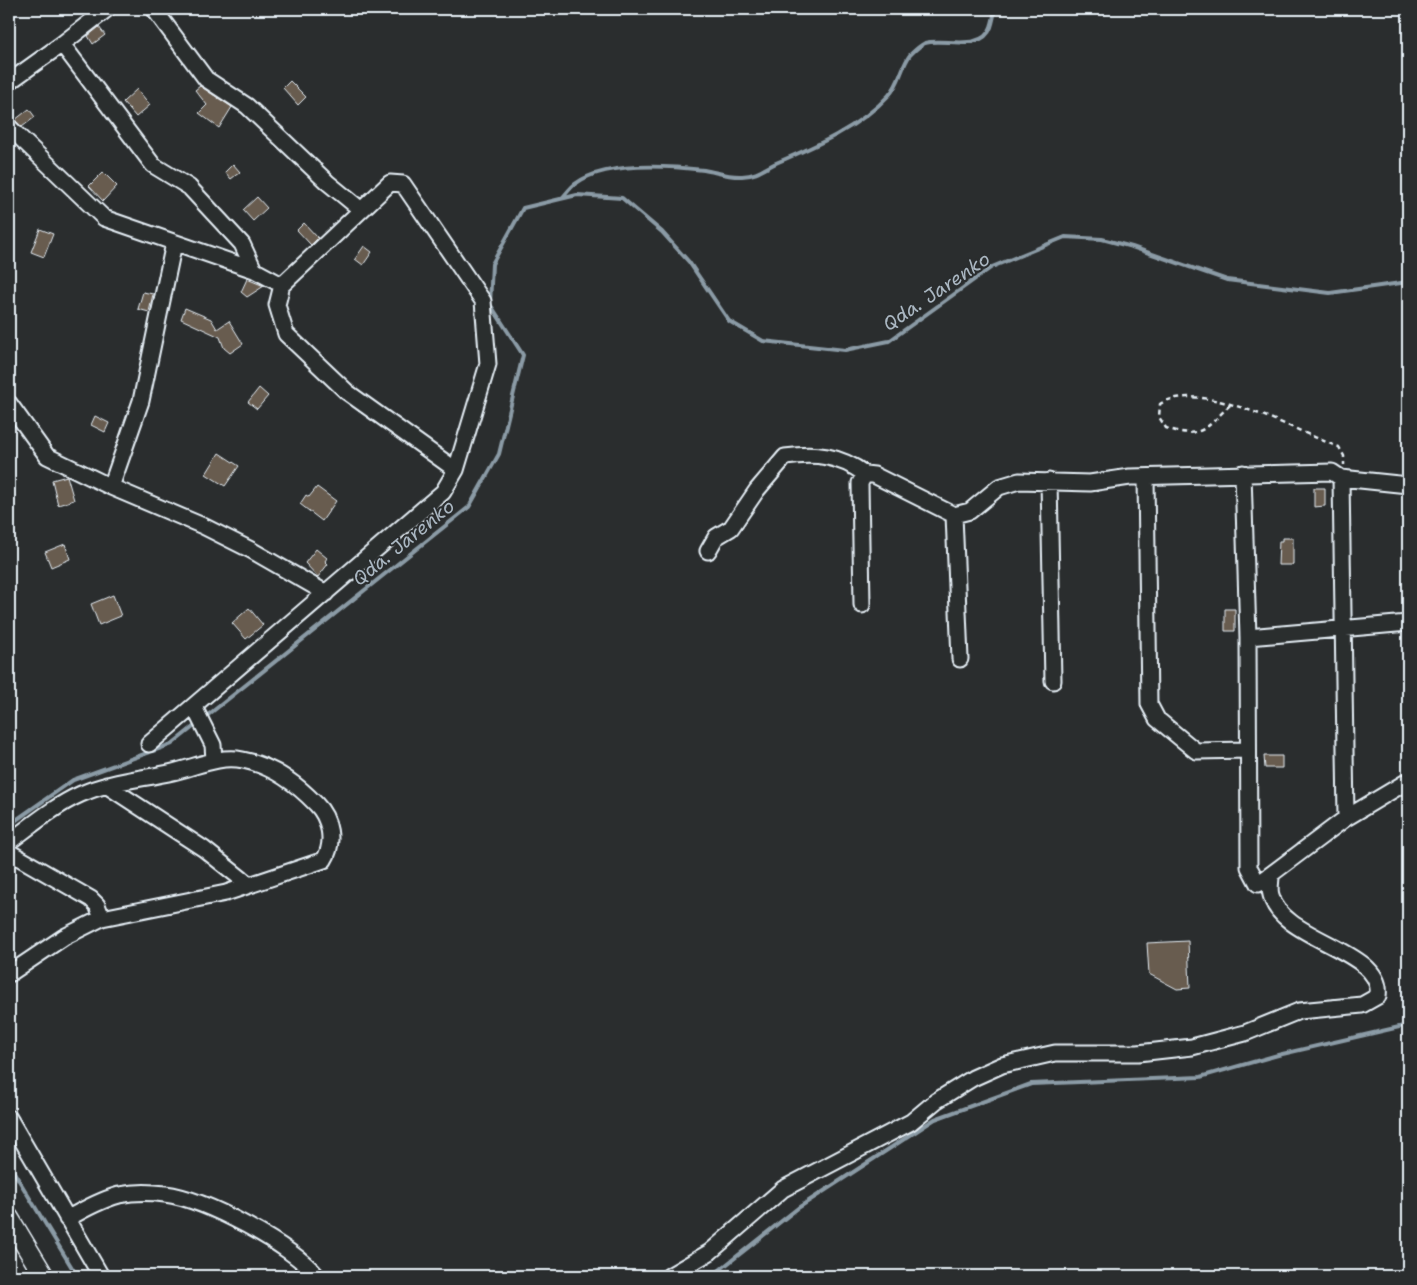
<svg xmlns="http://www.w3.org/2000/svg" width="1417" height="1285" font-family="'Shantell Sans',sans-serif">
<rect width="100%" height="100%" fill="#2a2d2e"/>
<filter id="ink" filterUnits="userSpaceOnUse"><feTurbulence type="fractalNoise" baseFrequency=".02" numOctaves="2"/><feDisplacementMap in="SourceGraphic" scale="10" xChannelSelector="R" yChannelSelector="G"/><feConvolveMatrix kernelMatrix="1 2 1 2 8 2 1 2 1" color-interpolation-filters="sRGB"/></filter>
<g filter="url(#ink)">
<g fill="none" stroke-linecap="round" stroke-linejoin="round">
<path stroke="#8b9ba6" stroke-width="4" d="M562,198C566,194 570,188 575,184C605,161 669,166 704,170C716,172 729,177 742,176C756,176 764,169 776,163C816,146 860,127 889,95C900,84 901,67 910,55C913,52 921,45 925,43C942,37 982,53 991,27C993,20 995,16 994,9
M203,719L469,507L499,454L523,355L490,304L492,264L523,208L577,195L622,198L662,232L689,262L729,321L763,341L845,350L889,341L992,267L1065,237L1102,239L1132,247L1227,280L1330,293L1408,282
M9,825L73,780L172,744L197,724
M9,1164L77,1276
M712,1276L798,1208L935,1119L1031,1084L1200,1077L1278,1055L1408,1025"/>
</g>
<path fill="#685b4f" stroke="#e8f1f8" d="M99,27L105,35L93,44L88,36Z
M290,81L306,97L298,105L283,88Z
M200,86L232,107L219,128L199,113L207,105L195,90Z
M137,89L150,105L136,117L123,102Z
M29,109L35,117L22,127L15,120Z
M233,164L240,172L231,179L225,172Z
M103,172L117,186L103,201L89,186Z
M257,197L267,208L253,221L243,210Z
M304,223L318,238L311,245L297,230Z
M40,229L53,234L44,257L31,252Z
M364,246L372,252L363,265L355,259Z
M247,279L264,286L247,297L241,292Z
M143,292L153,294L149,312L138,309Z
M185,308L211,319L217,329L229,321L243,344L230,353L224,348L220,337L181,319Z
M259,388L268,396L257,409L248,402Z
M95,416L109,423L105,432L91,425Z
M219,453L239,466L225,486L206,474Z
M67,476L74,500L58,505L52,480Z
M317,487L336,501L322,521L300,504L306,495L309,497Z
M1314,488H1325V506L1314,507Z
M1282,538H1293V565H1278L1279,541H1282Z
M65,544L70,559L51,567L45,552Z
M316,549L327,558L325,561L328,564L318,577L305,563Z
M113,595L121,616L99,625L91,604Z
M249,608L263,625L246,639L232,623Z
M1225,609H1235V631H1225Z
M1264,756H1282V768H1265Z
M1188,941L1190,988L1177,989L1149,974L1147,943Z"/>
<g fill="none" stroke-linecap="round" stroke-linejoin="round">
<defs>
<path id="minor" d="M154,9L206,79L247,106L327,182L360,209
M62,44L107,9
M9,82L62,44L153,165L189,187L242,244L254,270
M9,127L104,218L254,270L282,285L277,305L286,334L347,392L456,470
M9,403L47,456L111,487L203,526L251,550L326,593
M1243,473L1248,637L1249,867L1258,884L1346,818L1408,781
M1146,477L1149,704L1157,719L1196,751L1248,750
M1341,478L1346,818
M1049,481L1053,681
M111,487L141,401L174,243
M954,515L960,659
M708,551L716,537L731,528L757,490L785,457C816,453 839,455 865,474
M862,605L860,483L865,474L874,475L954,515L970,511L999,487L1019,481L1090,483L1130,477L1332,472L1341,478L1408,485
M1248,637L1408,623
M194,707L213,745L214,760
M149,744L443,492L456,470L488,364L483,301L403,184L390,183L282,285
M106,785L204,849L248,884
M9,842C32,825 56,805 81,794C110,781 143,779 173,772C196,767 219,755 243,760C273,766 296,783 316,804C330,818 335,843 324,860L226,893L102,918L64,937L9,974
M9,852L91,899L97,905L102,918
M9,1118L101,1276
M67,1219C84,1209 101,1200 119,1195C133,1192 151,1192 165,1194C206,1199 291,1245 317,1276
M669,1276L710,1252L783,1189L911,1122L936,1101L973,1078L1002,1065L1055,1053H1138L1192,1047L1245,1033L1299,1011L1362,1005L1378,996C1385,949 1281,941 1271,895C1269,889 1271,882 1271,876"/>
<path id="tertiary" d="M9,1218L44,1276"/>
</defs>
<use href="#minor" stroke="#e8f1f8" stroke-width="19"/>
<use href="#tertiary" stroke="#e8f1f8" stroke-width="22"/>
<path stroke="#e8f1f8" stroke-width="2.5" stroke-dasharray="5 4" stroke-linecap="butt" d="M1230,405C1206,428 1202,440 1166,428L1159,417L1160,404C1201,378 1297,432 1339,447L1344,456V465"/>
<use href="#minor" stroke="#2a2d2e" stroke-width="15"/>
<use href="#tertiary" stroke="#2a2d2e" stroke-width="19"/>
</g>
</g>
<g text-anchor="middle" stroke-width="4" stroke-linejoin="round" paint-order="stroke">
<g font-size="19" font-style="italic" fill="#aab7c2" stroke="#2a2d2e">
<text transform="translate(936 291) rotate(-34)" y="7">Qda. Jarenko</text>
<text transform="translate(403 542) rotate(-39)" y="7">Qda. Jarenko</text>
</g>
</g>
<rect width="1417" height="1285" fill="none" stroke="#2a2d2e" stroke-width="30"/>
<rect x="15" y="15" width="1387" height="1255" fill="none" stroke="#e8f1f8" stroke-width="2" filter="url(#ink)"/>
</svg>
